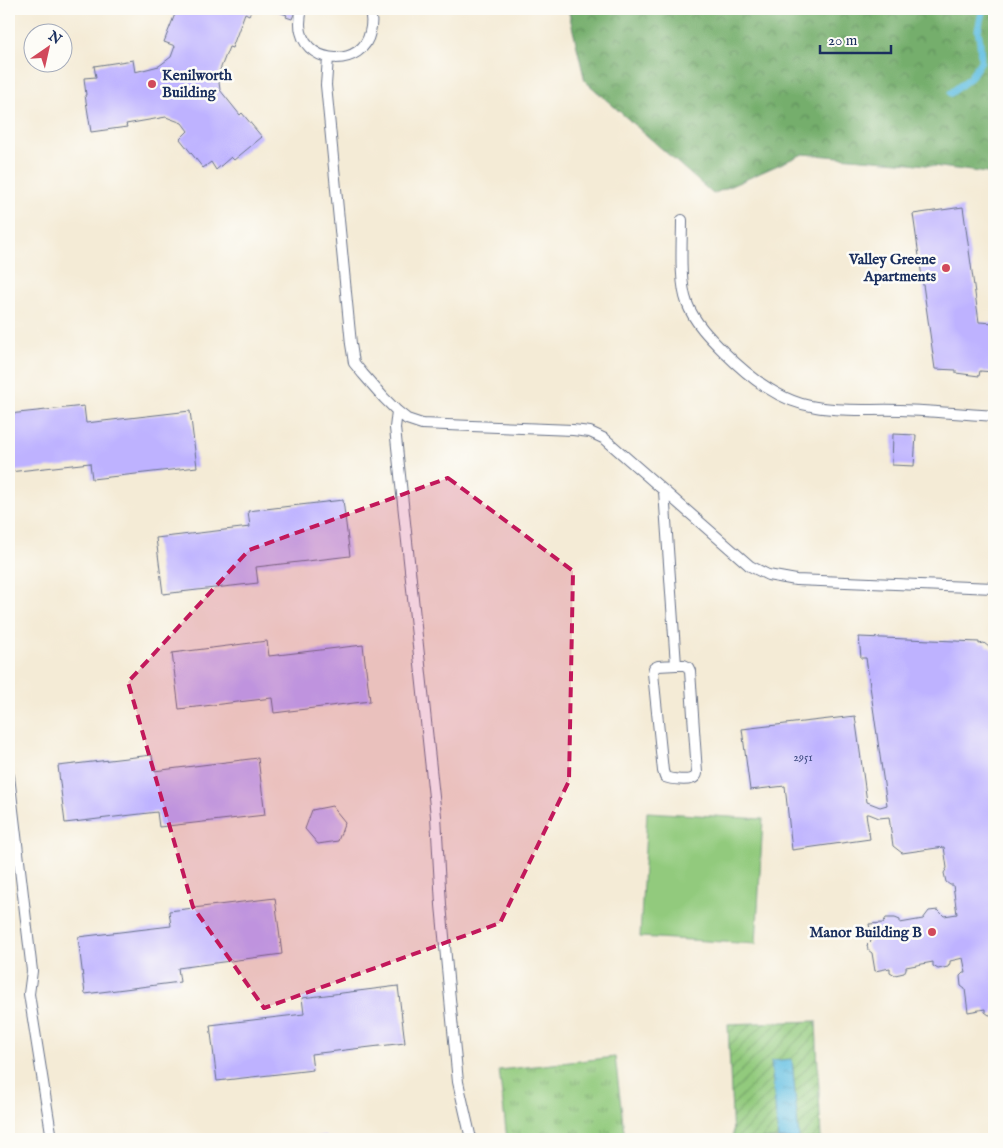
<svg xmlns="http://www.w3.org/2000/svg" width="1003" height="1148" font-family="'IM FELL English',serif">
<defs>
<pattern id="forest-crowns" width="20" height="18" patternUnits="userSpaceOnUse" patternTransform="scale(1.25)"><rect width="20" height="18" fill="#75ae6c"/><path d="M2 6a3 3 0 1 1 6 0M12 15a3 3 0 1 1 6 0" fill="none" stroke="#5f8e5c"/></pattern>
<pattern id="park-tufts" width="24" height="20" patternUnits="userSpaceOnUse" patternTransform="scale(1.25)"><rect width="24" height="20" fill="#92ca7d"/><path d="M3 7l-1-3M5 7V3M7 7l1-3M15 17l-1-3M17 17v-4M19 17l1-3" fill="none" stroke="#76a46a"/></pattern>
<pattern id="garden-furrows" width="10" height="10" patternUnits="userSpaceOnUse" patternTransform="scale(1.25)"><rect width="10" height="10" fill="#92ca7d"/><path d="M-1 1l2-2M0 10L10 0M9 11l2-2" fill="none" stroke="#76a46a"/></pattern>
<pattern id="water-ripples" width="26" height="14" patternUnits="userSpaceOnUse" patternTransform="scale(1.25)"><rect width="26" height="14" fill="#64bfe2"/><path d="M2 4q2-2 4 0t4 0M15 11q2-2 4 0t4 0" fill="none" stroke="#529cba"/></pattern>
</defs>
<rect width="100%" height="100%" fill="#fdfcf7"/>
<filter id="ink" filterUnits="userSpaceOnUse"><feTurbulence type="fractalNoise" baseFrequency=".02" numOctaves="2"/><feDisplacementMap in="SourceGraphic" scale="10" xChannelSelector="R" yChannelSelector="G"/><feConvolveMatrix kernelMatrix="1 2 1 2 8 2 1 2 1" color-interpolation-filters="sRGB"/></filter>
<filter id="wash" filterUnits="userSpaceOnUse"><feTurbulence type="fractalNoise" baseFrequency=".0096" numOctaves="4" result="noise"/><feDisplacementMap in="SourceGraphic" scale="20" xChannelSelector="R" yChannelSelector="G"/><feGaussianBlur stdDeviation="1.12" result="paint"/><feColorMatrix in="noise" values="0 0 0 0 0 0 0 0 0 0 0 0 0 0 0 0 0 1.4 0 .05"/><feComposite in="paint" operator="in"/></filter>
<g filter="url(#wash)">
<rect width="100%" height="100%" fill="#f4ebd6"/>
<path fill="#92ca7d" stroke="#567c6e" d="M647,812L763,819L756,944L640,937Z"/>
<path fill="url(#forest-crowns)" stroke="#486e65" d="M568,9H994V174L910,163L803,154L713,194L585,81Z"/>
<path fill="url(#park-tufts)" stroke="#567c6e" d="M615,1057L625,1139H507L499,1070Z"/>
<path fill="url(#garden-furrows)" stroke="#567c6e" d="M816,1021L821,1139H733L728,1024Z"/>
<path fill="url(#water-ripples)" stroke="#4077a0" d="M792,1059L799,1139H778L771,1061Z"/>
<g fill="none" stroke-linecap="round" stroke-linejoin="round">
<path stroke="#64bfe2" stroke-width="7" d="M951,93L970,78L981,61L980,43L978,30L982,12V9"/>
</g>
<g id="blocks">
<path fill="#beb2ff" d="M177,9H182L188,11V9H252L249,15L245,13L232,48L229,47L218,75L220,90L240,115L242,113L262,137L234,160L231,157L216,170L211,162L203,168L180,139L188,131L182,123L166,117L126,124L127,127L91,132L85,95H86L84,78L96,77L94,66L133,60L135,72L159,66L171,57L175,46L164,42Z
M271,9H296L292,19L286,17L287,15Z
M963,207L979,322L994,323V372L980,371L979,376L956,373V370L935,369L913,214Z
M84,406L86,423L190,411L197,467L92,479L90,463L9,472V414Z
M893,434L916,435L914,466L892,465Z
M343,500L350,556L256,567L258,583L163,594L156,538L250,527L248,511Z
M859,637L979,642V644L984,643L994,651V1014L989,1015L985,1012V1009L968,1012L965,989L961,986L960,976L963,973H966L963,958L950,961V963L948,967L938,969L933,966V962L906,967V969L904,973L895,975L890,972V968L875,971L872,953L868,950L867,945L872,940L869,924L883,923L886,918H895L900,920V923L923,919L929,911L938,910L944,916L957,914L953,885H950L946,882L944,873L947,868L944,847L902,853L893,846L889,817L879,818L869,814H866L870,839L792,850L785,786L750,790L742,729L855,716L867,802L880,807L887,805L866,658H861Z
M267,641L269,656L363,645L370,701L274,713L272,698L179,709L172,653Z
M152,755L154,771L258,758L265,815L159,827L157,812L65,823L58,766Z
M332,806L345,822L338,841L318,844L305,829L312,810Z
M275,898L282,954L178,968L180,982L85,994L78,937L171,926L169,911Z
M398,986L405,1043L311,1054L313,1070L217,1081L210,1025L304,1014L302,998Z
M326,1135L327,1139H305V1138Z"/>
</g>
</g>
<g filter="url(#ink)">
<use href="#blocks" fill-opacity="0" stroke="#677188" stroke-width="1"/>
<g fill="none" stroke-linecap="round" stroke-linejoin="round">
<defs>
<path id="lane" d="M302,9C300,17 299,24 301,32C309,66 363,67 370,32C372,24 372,16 369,9
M328,58L326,85L328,106L351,344L354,363L363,374L384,398L397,411L407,419L422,424L573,430L590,432L605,439L750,566L768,575L796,580L994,588
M682,220C682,243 679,282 687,303C694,322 710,338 724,352C749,377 780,402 816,407C844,412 872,409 900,410C931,411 963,414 994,416
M397,411L395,428L436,816L441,905L458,1082L471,1139
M664,491L676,665
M676,665H684L688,667L690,671L697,773C697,774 696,776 695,777C690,782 670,779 665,777L663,771L653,673L654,668L658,666Z
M9,776L32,971L29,994L52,1139"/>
</defs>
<use href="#lane" stroke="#677188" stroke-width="12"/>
<use href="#lane" stroke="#fff" stroke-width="10"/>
</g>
</g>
<path fill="#c2185b" fill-opacity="0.2" stroke="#c2185b" stroke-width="4" stroke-dasharray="10 6" stroke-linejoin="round" d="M448,478L573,571L569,781L500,923L264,1008L193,907L128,682L249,550Z"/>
<g fill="#d1495b" stroke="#fdfcf7" stroke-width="2">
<circle cx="152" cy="84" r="5"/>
<circle cx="946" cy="268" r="5"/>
<circle cx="932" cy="932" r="5"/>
</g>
<g text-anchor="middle" stroke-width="5" stroke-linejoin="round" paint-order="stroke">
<g font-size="12" fill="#445086">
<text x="803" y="761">2951</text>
</g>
<g font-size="15" font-weight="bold" fill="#1b2f5e" stroke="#fdfcf7" text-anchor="end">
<text x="162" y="80" text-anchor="start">Kenilworth<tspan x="162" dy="17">Building</tspan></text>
<text x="936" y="264">Valley Greene<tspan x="936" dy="17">Apartments</tspan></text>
<text x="922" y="937">Manor Building B</text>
</g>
</g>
<rect width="1003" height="1148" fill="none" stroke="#fdfcf7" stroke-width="30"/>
<g transform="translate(48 48) rotate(34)"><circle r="24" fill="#fdfcf7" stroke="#a3aaba"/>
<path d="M0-4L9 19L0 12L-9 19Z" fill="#d1495b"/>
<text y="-8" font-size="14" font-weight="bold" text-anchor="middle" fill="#1b2f5e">N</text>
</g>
<path d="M820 45v8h71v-8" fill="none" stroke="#1b2f5e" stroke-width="2.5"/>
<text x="828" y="45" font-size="15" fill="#1b2f5e" stroke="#fdfcf7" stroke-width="4" paint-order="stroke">20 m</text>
</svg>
